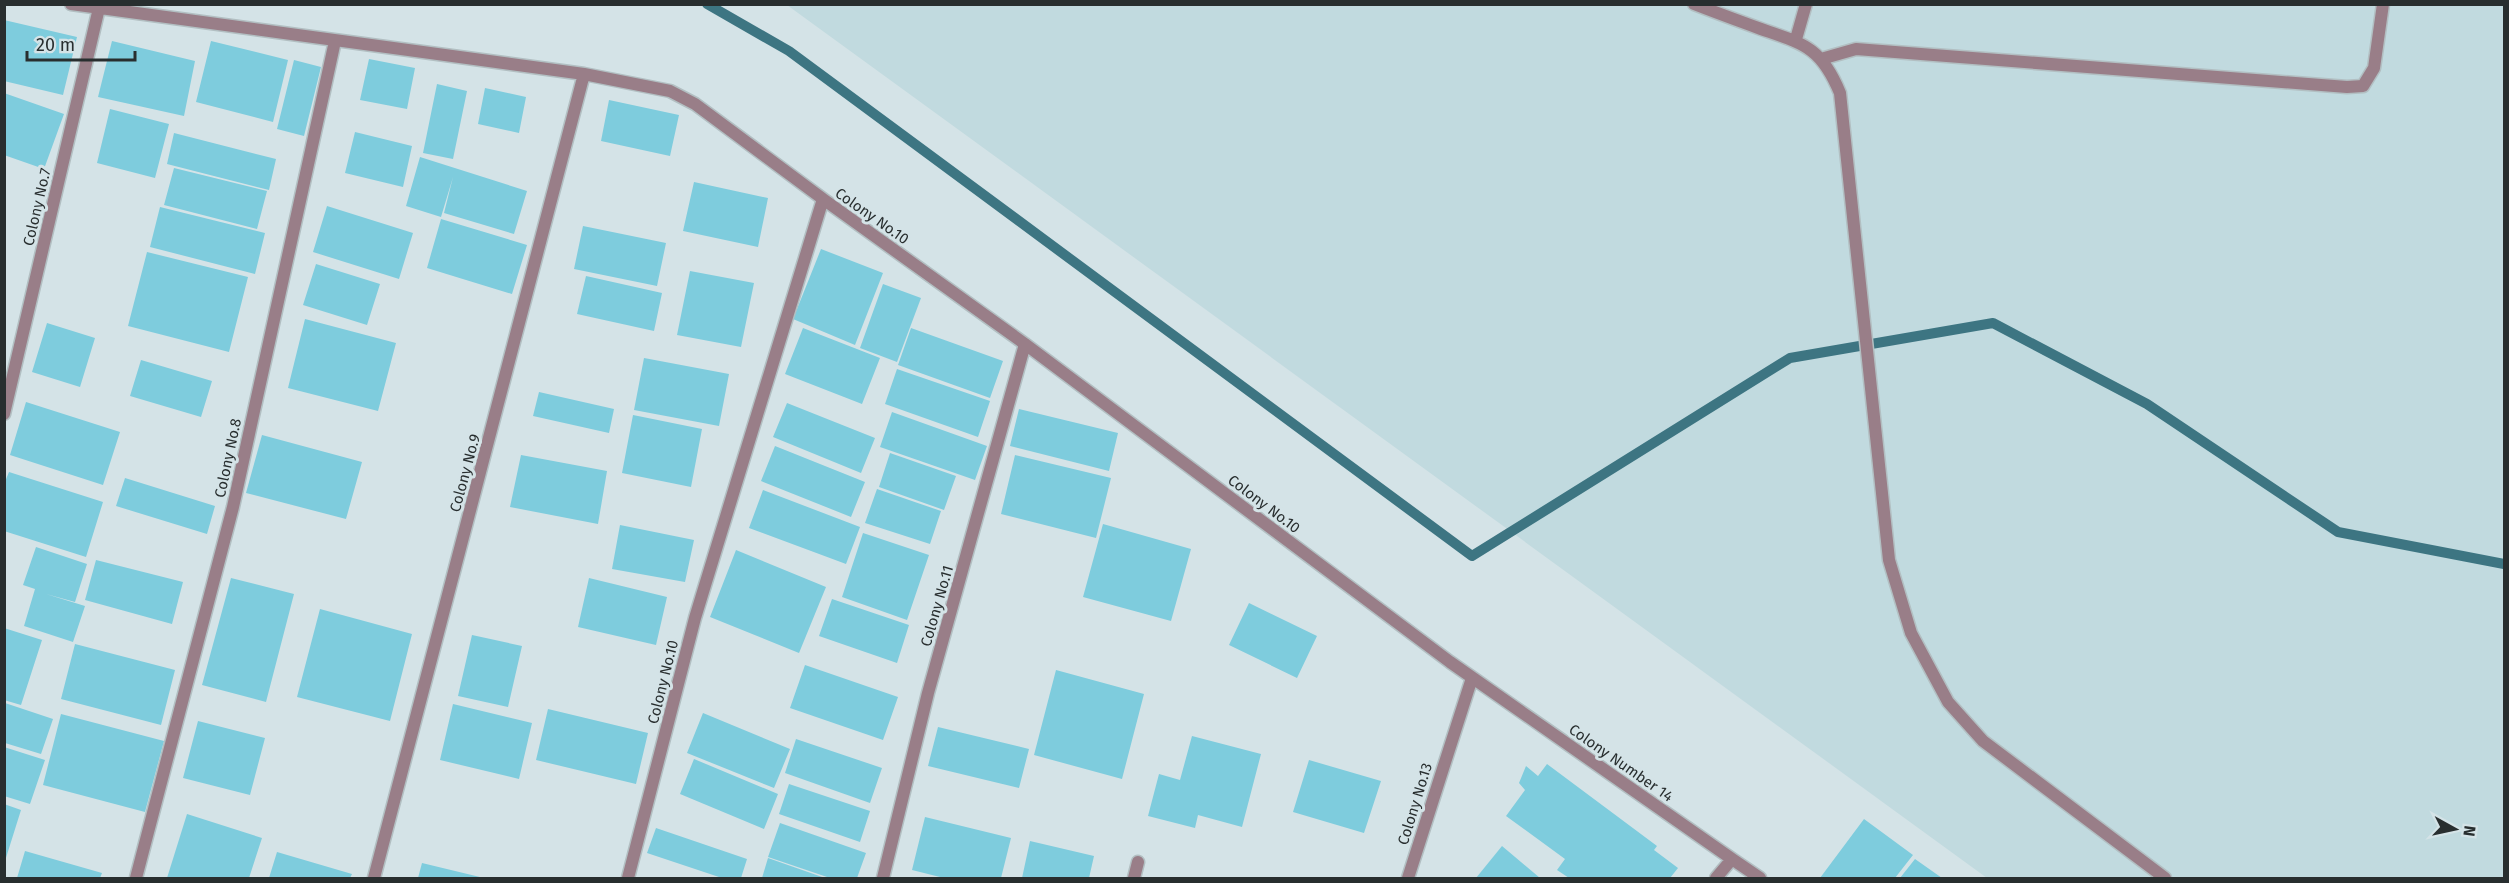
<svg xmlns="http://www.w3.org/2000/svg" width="2509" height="883" font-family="'Fira Sans',sans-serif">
<rect width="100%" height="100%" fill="#d4e3e7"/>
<path fill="#c1dadf" d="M787,5H2504V878H1987Z"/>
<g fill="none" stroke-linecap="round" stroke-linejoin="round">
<path stroke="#3d7582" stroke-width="10" d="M707,4L789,51L1472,556L1790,358L1993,323L2147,404L2338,532L2504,564"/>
</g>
<path fill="#7eccdd" d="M4,20L77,37L63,95L4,81Z
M112,41L195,61L184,116L98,97Z
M211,41L288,60L273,122L196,102Z
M369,59L415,68L407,109L360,100Z
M294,60L321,67L304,136L277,129Z
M437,84L467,91L453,159L423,153Z
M485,88L526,97L519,133L478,124Z
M4,93L64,114L44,169L4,155Z
M609,100L679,115L670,156L601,141Z
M110,109L169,124L155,178L97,163Z
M355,132L412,146L403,187L345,173Z
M174,133L276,159L269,190L167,164Z
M420,157L527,191L514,234L444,213L453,177L441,217L406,206Z
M174,168L267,191L257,229L164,205Z
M694,182L768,198L758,247L683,231Z
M327,206L413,233L399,279L313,252Z
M160,207L265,233L255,274L150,247Z
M441,219L527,245L512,294L427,268Z
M583,226L666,243L657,286L574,269Z
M821,249L883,273L855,345L793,319Z
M147,252L248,277L229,352L128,326Z
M316,264L380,284L367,325L303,305Z
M690,271L754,283L741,347L677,335Z
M586,276L662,293L654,331L577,314Z
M883,284L921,298L897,362L860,348Z
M305,319L396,343L378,411L288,388Z
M47,323L95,338L80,387L32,372Z
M803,328L880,358L862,404L785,374Z
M911,328L1003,361L990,398L898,365Z
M644,358L729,374L719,426L634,410Z
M141,360L212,381L201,417L130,396Z
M897,369L990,401L978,437L885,404Z
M539,392L614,409L609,433L533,416Z
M26,402L120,432L103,485L10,455Z
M787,403L875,438L861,473L773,437Z
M1019,409L1118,433L1109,471L1010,446Z
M892,412L987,446L975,480L880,447Z
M633,415L702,429L691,487L622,473Z
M262,435L362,462L346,519L246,493Z
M775,446L865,482L851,517L761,481Z
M890,453L956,476L944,510L879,487Z
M521,455L607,471L598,524L510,507Z
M1015,455L1111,478L1096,538L1001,514Z
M9,472L103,502L86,557L4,531V484Z
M125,478L215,506L207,534L116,506Z
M877,489L941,511L930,544L865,523Z
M763,490L860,527L846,564L749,528Z
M1103,524L1191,549L1171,621L1083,597Z
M620,525L694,540L685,582L612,569Z
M863,533L929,555L907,620L842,597Z
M36,547L87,564L75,602L46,594L85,606L73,642L24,626L35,589L23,585Z
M736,550L826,587L799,653L710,617Z
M96,560L183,582L172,624L85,600Z
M231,578L294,594L266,702L202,685Z
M589,578L667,597L656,645L578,627Z
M832,599L909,625L897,663L819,636Z
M1249,603L1317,636L1297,678L1229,645Z
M320,609L412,634L390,721L297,697Z
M4,628L42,640L21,705L4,700Z
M472,635L522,646L508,707L458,696Z
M75,644L175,670L161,725L61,699Z
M805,665L898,697L883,740L790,708Z
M1056,670L1144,694L1122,779L1034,755Z
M5,703L53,719L41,754L5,743Z
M453,704L532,723L519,779L440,760Z
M548,709L648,733L636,784L536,760Z
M703,713L790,749L774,788L687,753Z
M61,714L164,741L145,812L43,785Z
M198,721L265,738L250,795L183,778Z
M938,727L1029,749L1019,788L928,766Z
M1192,736L1261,754L1242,827L1198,815L1195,828L1148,816L1159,774L1180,780Z
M796,739L882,768L870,803L785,773Z
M4,747L45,760L30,804L4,796Z
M694,759L778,794L764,829L680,794Z
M1309,760L1381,781L1364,833L1293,812Z
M1547,764L1657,846L1654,850L1678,868L1670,878H1569L1557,870L1565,859L1506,816L1525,790L1519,783L1526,766L1538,776Z
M789,784L870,811L860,842L779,814Z
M4,804L21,810L5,861H4Z
M187,814L262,838L249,878H167Z
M925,817L1011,838L1001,878H944L912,870Z
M1864,819L1913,855L1895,878H1820Z
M780,823L866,853L857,878H830L768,857Z
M656,828L747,859L741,878H722L647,853Z
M1030,841L1094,856L1089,878H1022Z
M1502,846L1540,878H1476Z
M25,851L102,873L100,878H17Z
M277,852L352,874L350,878H269Z
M768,858L825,878H762Z
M1915,859L1942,878H1900Z
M422,863L484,878H418Z"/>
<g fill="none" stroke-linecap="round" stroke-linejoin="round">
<defs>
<path id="street" d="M71,4L584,74L670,91L695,104L823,199
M1694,4C1717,13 1739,21 1761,29C1804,44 1821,47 1840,93L1889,560L1911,633L1948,702L1983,741L2165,878
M1796,39L1806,4
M1821,59L1856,49L2347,87L2363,86L2374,68L2383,4
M4,414L99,8
M1732,859L1760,878
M136,878L233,507L335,41
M374,878L584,74
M628,878L695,618L823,199L1025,344L1450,662L1732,859L1716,878
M883,878L928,693L1025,344
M1134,878L1138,862
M1408,878L1472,678"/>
</defs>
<use href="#street" stroke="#b2bfc2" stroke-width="15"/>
<use href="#street" stroke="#997e88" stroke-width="12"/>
</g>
<g text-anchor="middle" stroke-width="6" stroke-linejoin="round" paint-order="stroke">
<g font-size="15" fill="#282e2f" stroke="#d4e3e7">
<text transform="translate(37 207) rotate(-77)" y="5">Colony No.7</text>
<text transform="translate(872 216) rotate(35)" y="5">Colony No.10</text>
<text transform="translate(228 458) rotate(-78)" y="5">Colony No.8</text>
<text transform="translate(465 473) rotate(-75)" y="5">Colony No.9</text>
<text transform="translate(1264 504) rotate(37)" y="5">Colony No.10</text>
<text transform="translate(937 606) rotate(-74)" y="5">Colony No.11</text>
<text transform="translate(663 682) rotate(-76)" y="5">Colony No.10</text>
<text transform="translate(1621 763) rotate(35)" y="5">Colony Number 14</text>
<text transform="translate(1415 804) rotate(-73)" y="5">Colony No.13</text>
</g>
</g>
<rect width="2509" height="883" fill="none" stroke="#282e2f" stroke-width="12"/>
<g transform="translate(2455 829) rotate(98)" stroke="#d4e3e7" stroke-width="4.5" paint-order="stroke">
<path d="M0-4.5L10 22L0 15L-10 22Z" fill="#282e2f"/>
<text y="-9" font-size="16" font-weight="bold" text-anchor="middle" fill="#282e2f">N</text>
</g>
<path d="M27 51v9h108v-9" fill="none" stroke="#282e2f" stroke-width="3"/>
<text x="36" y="51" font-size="18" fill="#282e2f" stroke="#d4e3e7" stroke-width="4.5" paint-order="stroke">20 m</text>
</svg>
